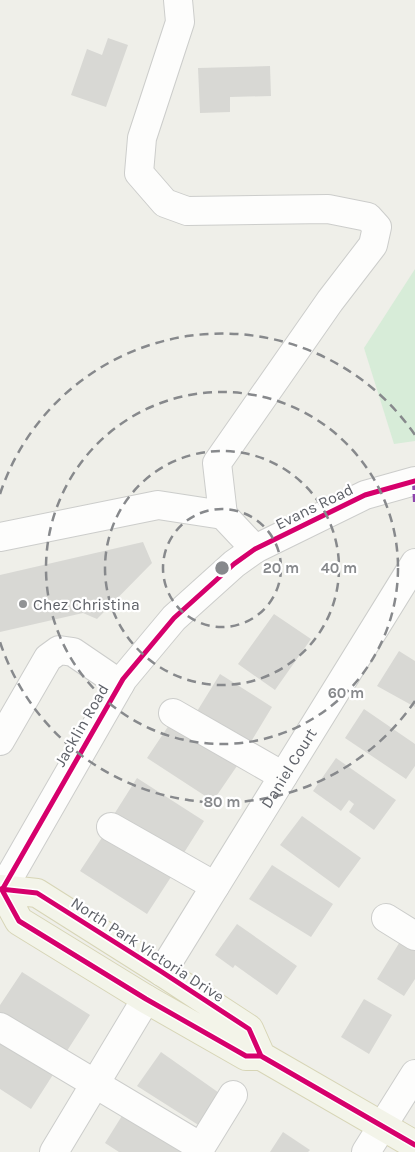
<svg xmlns="http://www.w3.org/2000/svg" width="415" height="1152" font-family="Karla,sans-serif">
<rect width="100%" height="100%" fill="#efefe9"/>
<path fill="#d7ecd8" d="M415,269V441L394,444L364,348Z"/>
<path fill="#d8d8d4" d="M108,38L128,45L106,107L71,95L87,49L102,55Z
M270,66L271,96L230,97V112L200,113L198,68Z
M143,542L152,563L97,619L83,613L0,632V575Z
M274,614L311,639L275,690L238,664Z
M399,651L415,661V707L377,686Z
M220,674L272,707L249,745L196,713Z
M364,709L415,744V766L406,779L345,738Z
M173,719L239,763L213,801L147,758Z
M336,758L396,800L374,830L349,812L354,804L349,800L341,811L313,791Z
M137,778L204,821L180,859L113,816Z
M302,816L361,858L339,888L280,845Z
M105,833L171,877L147,914L80,871Z
M272,865L333,904L311,937L249,899Z
M237,924L297,966L277,995L235,965L233,968L215,955Z
M401,940L415,949V979L404,996L377,979Z
M22,972L90,1015L65,1054L0,1012V1005Z
M364,999L392,1015L369,1054L341,1037Z
M0,1034L56,1070L31,1109L0,1089Z
M161,1052L222,1095L200,1126L137,1086Z
M125,1111L187,1152H119L105,1143Z
M283,1132L310,1150L308,1152H270Z"/>
<g fill="none" stroke-linecap="round" stroke-linejoin="round">
<defs>
<g id="minor">
<path d="M178,0L180,22L142,138L139,173L165,203L187,211L328,209L368,217L377,227L373,245L330,301L217,463L223,515"/>
<path d="M223,515L255,549"/>
<path d="M0,537L158,505L223,515"/>
<path d="M173,713L283,776"/>
<path d="M0,741L48,658L59,650L73,652L120,684"/>
<path d="M111,827L215,886"/>
<path d="M2,890L123,679L174,618L234,564L255,549L365,495L415,481"/>
<path d="M386,918L415,936"/>
<path id="s1" d="M162,972L415,563"/>
<path d="M0,1027L201,1147L233,1095"/>
<path d="M54,1152L146,999"/>
<path d="M366,1152L415,1074"/>
</g>
<path id="major" d="M0,889L37,893L162,972L249,1029L261,1056
M2,890L19,921L146,999L246,1056H261L415,1145"/>
</defs>
<use href="#minor" stroke="#cccdcb" stroke-width="30"/>
<use href="#major" stroke="#d7d5b6" stroke-width="30"/>
<use href="#minor" stroke="#fdfdfc" stroke-width="28"/>
<use href="#major" stroke="#f3f4e9" stroke-width="28"/>
<path stroke="#8e44ad" stroke-width="4" stroke-dasharray="8 4" stroke-linecap="butt" d="M414,482L415,503"/>
<defs>
<path id="cycleway" d="M0,889L37,893L162,972L249,1029L261,1056
M2,890L123,679L174,618L234,564L255,549L365,495L415,481
M2,890L19,921L146,999L246,1056H261L415,1145"/>
</defs>
<use href="#cycleway" stroke="#fff" stroke-width="8"/>
<use href="#cycleway" stroke="#d6006c" stroke-width="5"/>
</g>
<g fill="none" stroke="#87898c" stroke-width="2.5" stroke-dasharray="9 6">
<circle cx="222" cy="568" r="59"/>
<circle cx="222" cy="568" r="117"/>
<circle cx="222" cy="568" r="176"/>
<path d="M415 701A234 234 0 0 1 0 642M0 494A234 234 0 0 1 415 435"/>
</g>
<circle fill="#919395" stroke="#fff" stroke-width="2" cx="23" cy="604" r="5"/>
<g text-anchor="middle" stroke-width="4.5" stroke-linejoin="round" paint-order="stroke">
<g font-size="16" fill="#5e6168" stroke="#fff">
<text transform="translate(314 506) rotate(-26)" y="6">Evans Road</text>
<text transform="translate(81 725) rotate(-60)" y="6">Jacklin Road</text>
<text dy="6" stroke="none"><textPath href="#s1" startOffset="240">Daniel Court</textPath></text>
<text transform="translate(148 949) rotate(33)" y="6">North Park Victoria Drive</text>
</g>
<g font-size="16" fill="#5e6168" stroke="#fff" text-anchor="start">
<text x="33" y="610">Chez Christina</text>
</g>
</g>
<circle cx="222" cy="568" r="8" fill="#87898c" stroke="#fff" stroke-width="2.5"/>
<g font-size="15" text-anchor="middle" font-weight="bold" fill="#87898c" stroke="#fff" stroke-width="4.5" stroke-linejoin="round" paint-order="stroke">
<text x="281" y="573">20 m</text>
<text x="339" y="573">40 m</text>
<text x="346" y="698">60 m</text>
<text x="222" y="807">80 m</text>
</g>
</svg>
